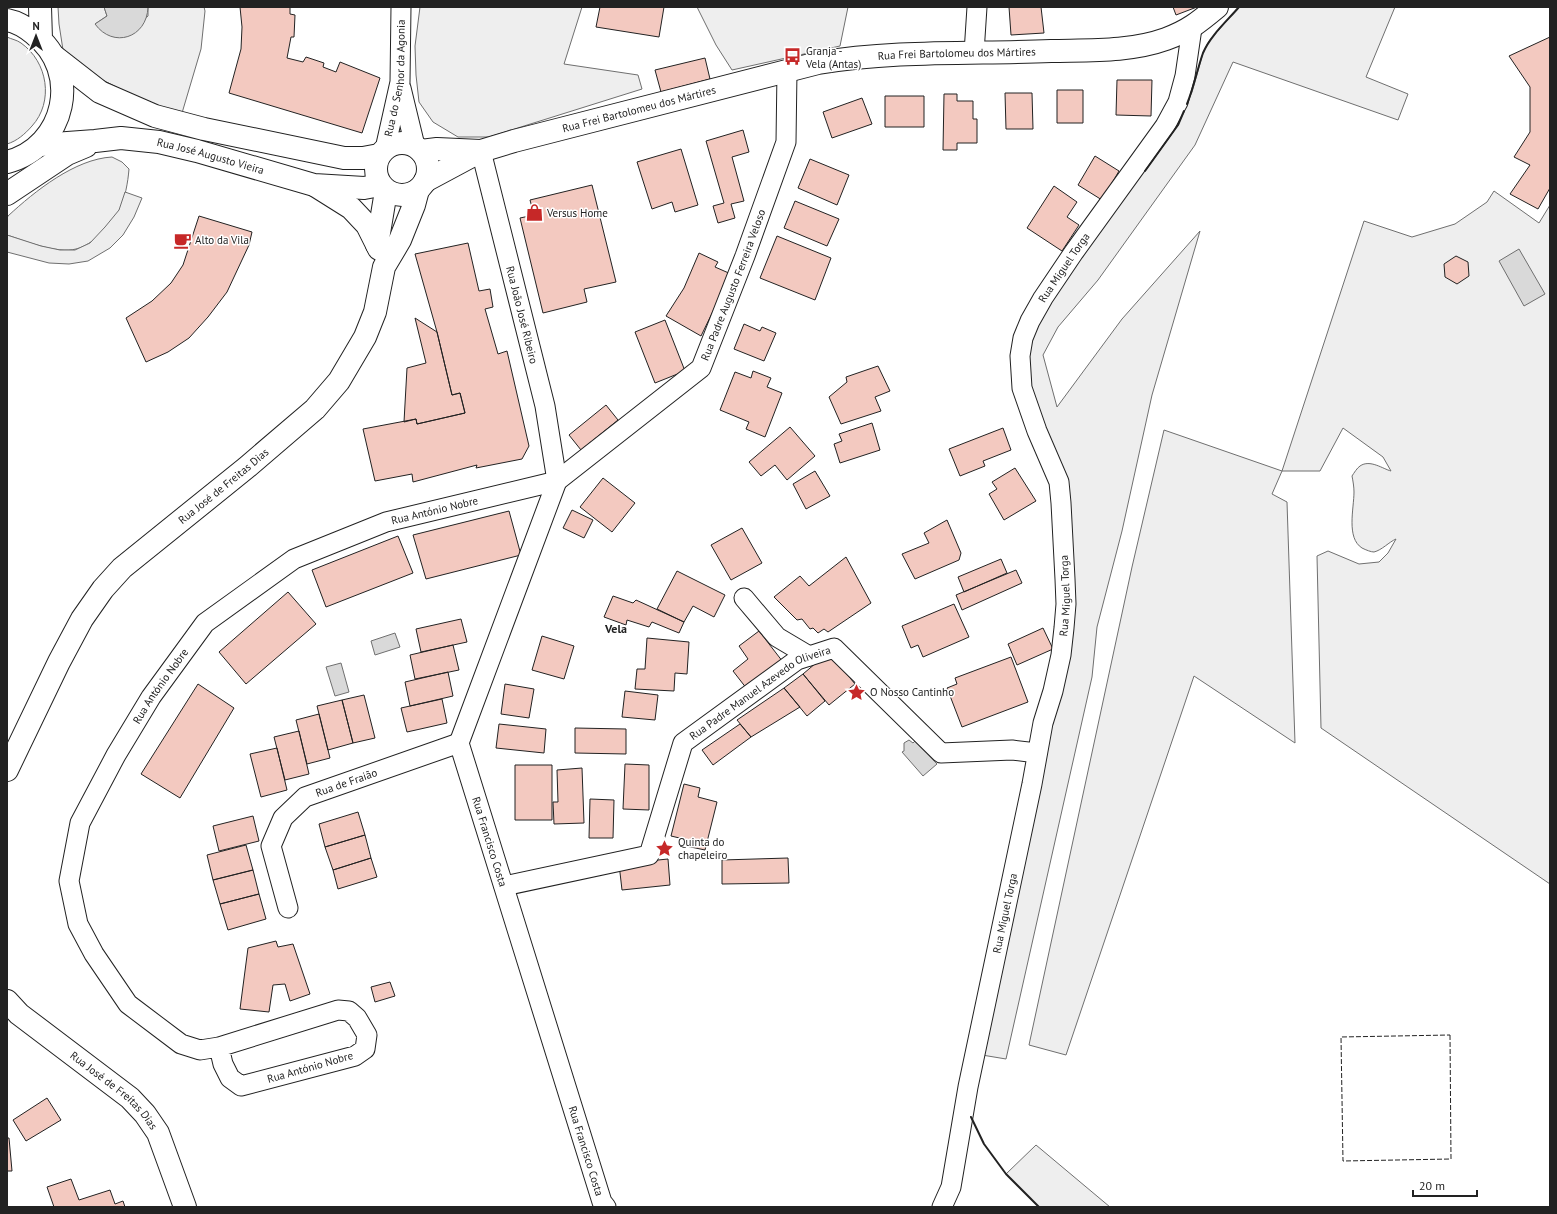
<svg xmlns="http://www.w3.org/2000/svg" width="1557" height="1214" font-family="'PT Sans',sans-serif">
<rect width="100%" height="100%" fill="#fff"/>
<path fill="#eee" stroke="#6f6f6f" d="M58,7H104L107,16L95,24L125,37L148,16V7H204L205,11L201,49L182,113L158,106L128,93L91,74L63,50L59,24Z
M420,7H582L564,64L638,75L642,89L489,137H458L433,122L419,102L416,75L415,46Z
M697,7H848L840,46L732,70L716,45Z
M1239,7H1395L1366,77L1408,94L1398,120L1233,62L1195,145L1098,280L1058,327L1043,355L1057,407L1122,319L1200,231L1152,395L1122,531L1097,627L1092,677L1006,1059L982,1055L1074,605L1026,359L1040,318L1089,246L1178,125L1192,92L1203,53L1209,41Z
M7,37C11,39 17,40 21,43C48,62 54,102 32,126C25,134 17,141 7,144Z
M112,157L122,162L129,169C128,182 125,199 119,211C110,226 93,245 76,249C57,254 25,241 7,235V218L8,216C35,191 75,159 112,157Z
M1494,191L1539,223L1550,205V884L1321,728L1317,556L1328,551L1359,564L1379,562L1388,553L1396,539C1389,542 1382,550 1374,552C1371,552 1366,550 1362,548C1346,538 1354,508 1354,492C1354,487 1353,481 1352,476C1354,473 1357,468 1360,466C1370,459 1383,469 1391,471L1383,457L1343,428L1320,471H1282L1272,494L1287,502L1295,743L1194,676L1066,1055L1029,1045L1132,567L1164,430L1282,471L1364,221L1412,237L1455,224L1487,202Z
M1036,1145L1110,1207H1039L1006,1174Z"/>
<path fill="#ededed" stroke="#6f6f6f" d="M125,192L142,198L134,217L123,235L110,248L88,261L69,264L49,263L7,252V235L41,246L60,250H75L90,243L105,227L119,210Z"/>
<path fill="#d9d9d9" stroke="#6f6f6f" d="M104,7H148C147,38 113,49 95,24L107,16Z
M1519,249L1545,294L1524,306L1499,261Z
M395,633L400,647L375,655L371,641Z
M341,663L349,692L335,696L326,667Z
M909,740L913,743L915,741L937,764L923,776L902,752L904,751V743Z"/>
<path fill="#f3c9c0" stroke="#222" d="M240,7H290V14L295,15L294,37H291L287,58L303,62L306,57L324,63L323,67L336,72L340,62L380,78L362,133L229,93L241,49L242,27Z
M600,7H664L659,37L596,27Z
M1009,7H1041L1044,33L1011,35Z
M1173,7H1197L1176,15Z
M1550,37V188L1538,209L1510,194L1530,165L1514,157L1530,132V87L1509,56Z
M705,58L710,79L661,92L655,70Z
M1117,80H1152L1151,116L1116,115Z
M1057,90H1083V123H1057Z
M1005,93H1032L1033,129H1006Z
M944,94H957V101H973V119H977V143H957V150H943Z
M885,96H924V127H885Z
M862,98L872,124L832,138L823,112Z
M743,130L749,152L732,157L744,201L731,204L735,218L718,223L713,206L724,203L706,141Z
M681,149L698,205L675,212L672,202L652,209L637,162Z
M1095,156L1119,171L1102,200L1078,185Z
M810,159L849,175L837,205L798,188Z
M592,185L616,282L584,289L587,302L543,313L520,218L534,215L530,200Z
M1054,186L1077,202L1067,217L1079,225L1062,251L1027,228Z
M795,201L839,219L827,246L784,228Z
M199,216L252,232L249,245L227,292L208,317L189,338L168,352L146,362L126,318L152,301L171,283L183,265Z
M777,236L831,258L815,300L760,278Z
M468,243L479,291L490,289L493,307L485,309L498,354L507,351L529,446L522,459L476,468L477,465L413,482L412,474L375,481L363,429L416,419L417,424L465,413L460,393L452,395L437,332L415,254Z
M699,253L718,262L715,267L731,274L701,336L666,316L684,288Z
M1456,256L1468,262L1469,276L1457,284L1445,277L1444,264Z
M415,318L437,332L452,395L460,393L465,413L417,424L416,419L404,422L407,368L426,363Z
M665,320L685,371L655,383L635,332Z
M744,324L760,331L762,327L776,333L764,361L734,349Z
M878,366L890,391L875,397L881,411L841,424L829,397L847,382L846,377Z
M753,371L771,378L767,387L782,393L765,437L746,429L749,422L720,410L735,372L751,378Z
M606,405L618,420L581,450L569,435Z
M872,423L880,450L840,463L834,444L842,441L839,434Z
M790,427L815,456L787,480L775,465L761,476L749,462Z
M1003,428L1011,450L983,461L985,466L960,476L949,449Z
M1015,468L1036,501L1004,520L989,494L997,489L992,482Z
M815,471L830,496L806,509L793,484Z
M603,478L635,503L612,532L580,507Z
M572,510L593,520L584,538L563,528Z
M509,511L521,555L426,579L413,535Z
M947,520L961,553L959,560L915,579L902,554L929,543L924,533Z
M742,528L762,563L731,580L711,545Z
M398,536L413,573L326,607L312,570Z
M846,557L871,603L828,632L824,629L818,633L813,628L810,629L802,619L797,620L774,597L800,576L809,586Z
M1001,559L1007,573L964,592L958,577Z
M1016,570L1022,583L962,610L956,595Z
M677,571L725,595L714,617L693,606L684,622L657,609Z
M288,592L316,624L246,684L219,652Z
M613,596L633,603L636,600L684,622L679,633L652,622L649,627L627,620L626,625L604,617Z
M954,604L969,637L923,657L918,645L911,648L902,626Z
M461,619L467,642L421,652L416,629Z
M1043,628L1053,649L1017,665L1008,644Z
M759,631L783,662L747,689L733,671L748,659L739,646Z
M542,636L574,646L564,679L532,670Z
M647,638L689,642L687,674L675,673L674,691L635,689L637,669H645Z
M453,645L459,670L415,679L410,655Z
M829,652L855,684L829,705L803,674Z
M1011,657L1028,702L962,727L947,688L957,684L955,678Z
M448,672L453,696L410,706L405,682Z
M803,674L825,701L807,716L784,688Z
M198,684L234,708L180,798L141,774Z
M505,684L534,689L529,718L501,714Z
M784,688L800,707L751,737L737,720Z
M625,691L658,695L655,720L622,717Z
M364,695L375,738L353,743L342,700Z
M442,699L447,723L407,732L401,708Z
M342,700L353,743L328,750L317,706Z
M319,714L330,758L307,764L296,720Z
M499,724L546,729L544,753L496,748Z
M740,724L751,737L713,765L702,750Z
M575,728L626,729V754L575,753Z
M299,731L309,774L285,780L274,737Z
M277,748L287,790L261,797L250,754Z
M625,764L649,765V810L623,809Z
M515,765H552V820H515Z
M582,768L584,823L554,824L553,802H558L557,770Z
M684,784L700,788L698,797L717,802L705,850L686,846L688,840L671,836Z
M590,799L614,800L613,838H589Z
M358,812L365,835L325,847L319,824Z
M253,816L259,841L219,851L213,826Z
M365,835L371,858L333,870L325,847Z
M246,845L253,870L213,880L207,855Z
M371,858L377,877L338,889L333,870Z
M788,858L789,883L722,884V860Z
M668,859L670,885L622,890L619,864Z
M253,870L259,894L220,904L213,880Z
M259,894L266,919L228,930L220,904Z
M276,941L278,947L293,944L310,994L290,1001L285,984L273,985L269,1012L240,1009L248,948Z
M390,982L395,996L375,1002L371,987Z
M47,1098L61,1120L26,1141L13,1120Z
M7,1138H9L12,1171H7Z
M71,1179L79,1200L110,1190L115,1204L123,1201L125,1207H54L47,1187Z"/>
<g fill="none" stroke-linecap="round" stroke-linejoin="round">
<defs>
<g id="minor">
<path d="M974,53L977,7"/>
<path d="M401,88L415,146"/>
<path id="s1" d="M385,149L400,82L401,7"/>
<path id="s2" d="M481,151L545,406L557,481"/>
<path id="s3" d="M557,481L459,743L602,1202L606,1207"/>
<path d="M744,598L777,637L809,656"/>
<path id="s4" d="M504,886L649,855L683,743L797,660L834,648L941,753L1012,750L1037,753"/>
<path id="s5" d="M288,908L271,846L283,818L305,797L459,743"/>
<path id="s6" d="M219,1047L338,1010L349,1011L357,1018L367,1035L365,1049L355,1056L241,1086L230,1078L223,1064L219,1047L200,1050L181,1044L128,1004L94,954L78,924L69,881L80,823L116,755L151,697L205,623L294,559L386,522L557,481L701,368L745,256L786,142L787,71"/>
<path id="s7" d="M942,1207L951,1187L968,1087L1032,784L1043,723L1053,691L1061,655L1064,628L1066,604L1065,579L1061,503L1059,482L1037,431L1022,388L1020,356L1023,338L1030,321L1043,298L1074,252L1165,126L1178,102L1185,76L1192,28"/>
</g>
<g id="tertiary">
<path d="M421,151L437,149L481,151"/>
<path id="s8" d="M425,181L481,151L514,141L818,63C894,50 974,54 1051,51C1089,50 1130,52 1166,39C1188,31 1199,22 1217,7"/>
</g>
<g id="secondary">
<path d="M55,57L100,92L155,116L204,129L344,158H363L379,155"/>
<circle cx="402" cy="169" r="26"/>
<path id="s9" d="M40,145L95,141L121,138L159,142L197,151L314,185L364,188L380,185"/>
<path d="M316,186L351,208L367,225L377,245"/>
<path d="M7,194L67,154L86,146"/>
<path d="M379,249L377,245L386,191"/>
<path id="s10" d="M7,770L59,662L82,619L103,589L122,568L246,468L315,409L339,381L365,337L375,312L384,267L400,240L414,205L418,190"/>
<path id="s11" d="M7,1001L19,1014L130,1098L145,1114L158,1133L185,1207"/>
</g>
<path id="primary" d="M40,7L41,39
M7,20C17,22 27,28 34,34C82,71 66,147 7,162"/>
</defs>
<use href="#minor" stroke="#222" stroke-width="21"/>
<use href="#tertiary" stroke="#222" stroke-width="24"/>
<use href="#secondary" stroke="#222" stroke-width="24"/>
<use href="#primary" stroke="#222" stroke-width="24"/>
<use href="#minor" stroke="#fff" stroke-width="19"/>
<use href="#tertiary" stroke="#fff" stroke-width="22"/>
<use href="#secondary" stroke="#fff" stroke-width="22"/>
<use href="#primary" stroke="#fff" stroke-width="22"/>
<path stroke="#222" stroke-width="1" stroke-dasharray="5 2" stroke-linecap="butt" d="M1450,1035L1451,1159L1343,1161L1341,1037Z"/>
<path stroke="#222" stroke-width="2" d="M1187,104C1194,87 1197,70 1203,53C1210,36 1227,21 1239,7
M1145,171L1178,125L1184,111
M971,1117L984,1144L1006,1174L1039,1207"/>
</g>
<defs>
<symbol id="bus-bare" viewBox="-9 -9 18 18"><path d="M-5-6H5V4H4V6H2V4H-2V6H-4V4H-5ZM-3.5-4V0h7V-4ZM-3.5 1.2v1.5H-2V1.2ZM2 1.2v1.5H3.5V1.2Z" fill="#c62828" stroke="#fff" stroke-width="2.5" paint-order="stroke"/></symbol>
<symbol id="shop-bare" viewBox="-9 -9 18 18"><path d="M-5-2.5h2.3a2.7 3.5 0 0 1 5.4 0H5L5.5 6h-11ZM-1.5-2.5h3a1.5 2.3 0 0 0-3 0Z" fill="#c62828" stroke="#fff" stroke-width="2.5" paint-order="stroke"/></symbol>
<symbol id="cafe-bare" viewBox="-9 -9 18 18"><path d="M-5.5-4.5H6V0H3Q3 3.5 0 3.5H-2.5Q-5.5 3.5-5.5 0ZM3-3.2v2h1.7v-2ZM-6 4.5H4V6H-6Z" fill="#c62828" stroke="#fff" stroke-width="2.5" paint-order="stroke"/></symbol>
<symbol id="sight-bare" viewBox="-9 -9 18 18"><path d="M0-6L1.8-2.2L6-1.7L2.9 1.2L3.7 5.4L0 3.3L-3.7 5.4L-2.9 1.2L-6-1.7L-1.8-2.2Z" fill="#c62828" stroke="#fff" stroke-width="2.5" paint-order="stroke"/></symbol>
</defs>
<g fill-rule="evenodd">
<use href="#bus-bare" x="780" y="44" width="25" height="25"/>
<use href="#shop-bare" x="522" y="200" width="25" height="25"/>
<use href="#cafe-bare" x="170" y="228" width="25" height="25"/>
<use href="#sight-bare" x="844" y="680" width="25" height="25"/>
<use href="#sight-bare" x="652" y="836" width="25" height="25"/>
</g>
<g text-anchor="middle" stroke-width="3" stroke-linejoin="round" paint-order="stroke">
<g font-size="11" fill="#222" stroke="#fff" text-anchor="start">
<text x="806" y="55">Granja -<tspan x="806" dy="13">Vela (Antas)</tspan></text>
<text x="547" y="217">Versus Home</text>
<text x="195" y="244">Alto da Vila</text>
<text x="870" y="696">O Nosso Cantinho</text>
<text x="678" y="846">Quinta do<tspan x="678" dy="13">chapeleiro</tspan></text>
</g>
<g font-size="11" fill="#222" stroke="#fff">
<text dy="4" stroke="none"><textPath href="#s8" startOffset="551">Rua Frei Bartolomeu dos Mártires</textPath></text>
<text dy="4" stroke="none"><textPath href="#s1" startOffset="72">Rua do Senhor da Agonia</textPath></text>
<text dy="4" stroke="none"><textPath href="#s8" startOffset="227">Rua Frei Bartolomeu dos Mártires</textPath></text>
<text dy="4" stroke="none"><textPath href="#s9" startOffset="173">Rua José Augusto Vieira</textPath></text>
<text dy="4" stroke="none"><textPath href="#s7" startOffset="972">Rua Miguel Torga</textPath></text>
<text dy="4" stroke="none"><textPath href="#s6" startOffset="1553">Rua Padre Augusto Ferreira Veloso</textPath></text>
<text dy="4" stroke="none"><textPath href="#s2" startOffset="169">Rua João José Ribeiro</textPath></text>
<text dy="4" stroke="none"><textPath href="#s10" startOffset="364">Rua José de Freitas Dias</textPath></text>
<text dy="4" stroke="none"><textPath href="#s6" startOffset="1155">Rua António Nobre</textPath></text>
<text dy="4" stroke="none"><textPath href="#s7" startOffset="625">Rua Miguel Torga</textPath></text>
<text dy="4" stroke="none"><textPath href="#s6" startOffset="819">Rua António Nobre</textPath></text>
<text dy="4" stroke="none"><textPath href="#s4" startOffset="358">Rua Padre Manuel Azevedo Oliveira</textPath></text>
<text dy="4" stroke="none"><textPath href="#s5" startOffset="169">Rua de Fraião</textPath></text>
<text dy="4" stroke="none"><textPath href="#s3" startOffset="383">Rua Francisco Costa</textPath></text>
<text dy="4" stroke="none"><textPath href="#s7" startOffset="301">Rua Miguel Torga</textPath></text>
<text transform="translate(310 1067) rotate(-16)" y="4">Rua António Nobre</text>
<text dy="4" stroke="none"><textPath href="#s11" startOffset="140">Rua José de Freitas Dias</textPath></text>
<text dy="4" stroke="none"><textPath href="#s3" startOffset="707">Rua Francisco Costa</textPath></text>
</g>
<g font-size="12" font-weight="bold" fill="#222" stroke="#fff">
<text x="616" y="633">Vela</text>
</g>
</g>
<rect width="1557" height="1214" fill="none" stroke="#222222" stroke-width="16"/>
<g transform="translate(36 36)" stroke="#ffffff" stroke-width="3" paint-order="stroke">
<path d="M0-3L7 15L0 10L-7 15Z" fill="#222222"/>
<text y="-6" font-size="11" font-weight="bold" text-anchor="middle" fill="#222222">N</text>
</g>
<path d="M1413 1190v6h64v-6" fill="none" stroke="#222222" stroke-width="2"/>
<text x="1419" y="1190" font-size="12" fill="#222222" stroke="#ffffff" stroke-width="3" paint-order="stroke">20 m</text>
</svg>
